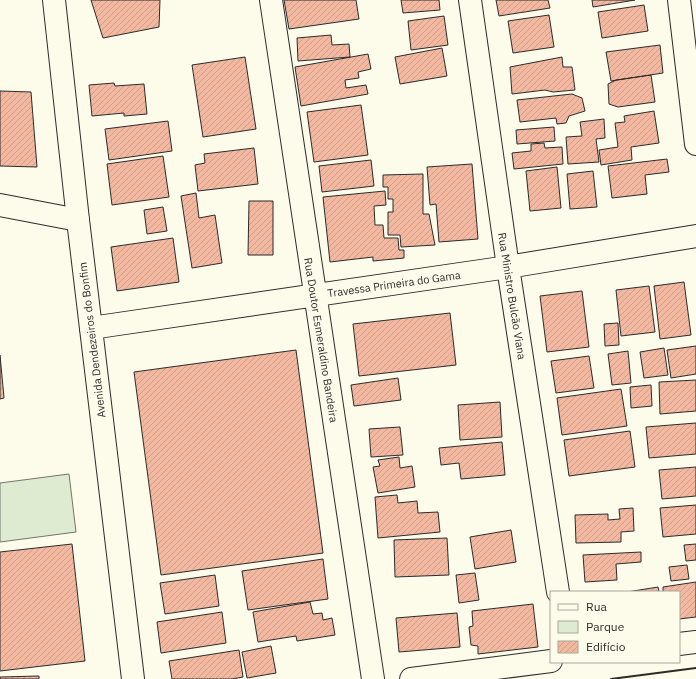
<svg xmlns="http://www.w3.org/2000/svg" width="696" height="679" font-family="'IBM Plex Sans',sans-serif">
<defs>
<pattern id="building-hatch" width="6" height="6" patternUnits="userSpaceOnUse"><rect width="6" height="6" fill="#f2b8a0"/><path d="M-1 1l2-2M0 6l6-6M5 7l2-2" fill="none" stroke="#d09e8a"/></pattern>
</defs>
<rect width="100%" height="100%" fill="#fdfbea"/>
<path fill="#deebd1" stroke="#74746e" d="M69,474L76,532L0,542V483Z"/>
<path fill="url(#building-hatch)" stroke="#2b2b2b" d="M91,0H160L159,27L103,38Z
M284,0H356L359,19L289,29Z
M401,0H439L440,10L403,13Z
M496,0H548L550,8L499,16Z
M592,0H635L593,7Z
M644,5L648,31L602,38L598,12Z
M549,15L554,47L513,53L508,21Z
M444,16L448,45L411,50L408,21Z
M331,35L332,45L349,44L350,57L298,61L297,38Z
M660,45L663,73L611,81L606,52Z
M442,48L447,76L400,84L395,57Z
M368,54L371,69L358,72L359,78L345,80L346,88L366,85L368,94L301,106L295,67Z
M245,57L256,129L203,137L192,65Z
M562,57L563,67H572L575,90L553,92L545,90L512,94L510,67Z
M651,75L655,102L618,107L609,104L608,84L616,80Z
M114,83L115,86L144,84L147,114L124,116V113L92,116L89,85Z
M0,91L31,92L37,167L0,166Z
M572,94L582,98L585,111L569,116L566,123L557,124L556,118L520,122L517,100Z
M361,105L368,155L314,162L307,112Z
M654,111L659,143L631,147L632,160L601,165L599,150L618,147L615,123L625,122L624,116Z
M604,119L605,138L596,139L599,162L568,164L566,137L582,136L580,122Z
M168,121L172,151L109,160L105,129Z
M554,127L555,141L517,144L516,130Z
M544,143L545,148L562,147L563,164L514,169L512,153L531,151V144Z
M254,148L258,184L198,191L195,165L205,163L204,154Z
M163,156L169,197L112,205L107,164Z
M667,159L669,172L645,175L647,194L612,198L608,166Z
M371,160L374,186L322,192L319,166Z
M472,164L478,239L439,242L436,204L430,205L427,167Z
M557,167L561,208L530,211L526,171Z
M593,171L597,207L570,209L567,174Z
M423,174V214H429L435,245L401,247L400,235H388V212H393V199H388V187H383V175Z
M385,191L386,205L374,206L375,225H383L384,238H398L399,250H404V258L373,261V257L330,262L323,197Z
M196,193L199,218L215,215L222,263L192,268L181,196Z
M249,201H273V255H248Z
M163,207L167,231L147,234L144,210Z
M173,238L179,282L117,291L111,247Z
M684,282L691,335L660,339L654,286Z
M649,286L655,332L621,336L616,290Z
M582,291L589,347L547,352L540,296Z
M450,313L456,365L359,376L353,324Z
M618,323L619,345L605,346L604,324Z
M696,346V374L671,378L667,350Z
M664,348L668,375L644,378L640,352Z
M296,350L323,553L161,575L134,372Z
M628,351L631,383L612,385L608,354Z
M0,355L4,398L0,399Z
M589,356L594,388L556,393L551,361Z
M398,378L401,400L354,406L351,385Z
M696,380V411L660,414L659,382Z
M651,385L652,406L631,408L630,387Z
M621,389L627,426L562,435L557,398Z
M500,402L502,437L460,440L458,405Z
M696,423V454L649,458L646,427Z
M400,427L403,455L371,457L369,429Z
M630,431L635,467L569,476L564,440Z
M502,442L505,475L461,479L459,463L441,465L439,448Z
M399,457L400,468L412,466L415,487L378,493L373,467L380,466L378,460Z
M696,467V496L662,499L659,470Z
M397,495L398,503L417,501L418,513L438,512L440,532L378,538L375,497Z
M696,505V534L663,537L660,508Z
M633,508L634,531L621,532V542L576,543L575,515L608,514V520L620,519L619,509Z
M511,530L516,562L475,569L470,537Z
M447,538L449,575L395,577L394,540Z
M72,544L85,661L0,671V552Z
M696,544V560L686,561L684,545Z
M641,552V562L616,564L617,580L585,582L583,555Z
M323,559L328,599L248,610L242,571Z
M687,565L689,579L671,581L669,567Z
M475,573L479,600L459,603L456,575Z
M215,575L219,606L165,614L160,583Z
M696,582V617L679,619V592H663V587Z
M658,587L659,592H627Z
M310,602L313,614L322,613L323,620L332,618L335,635L297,641L296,636L258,642L253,612Z
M533,604L538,647L478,654V646L471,645L469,627L473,626L472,611Z
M222,612L226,643L161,653L157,622Z
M457,613L460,647L399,652L396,618Z
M271,646L276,673L247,678L242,652Z
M239,650L243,677L232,679H172L169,661Z
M39,676V679H0V677Z"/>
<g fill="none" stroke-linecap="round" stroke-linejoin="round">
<defs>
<path id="minor" d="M271,0L373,679
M470,0L508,267L558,592
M679,0L696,144
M0,205L78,220
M91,328L508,267L696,236
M679,644L696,642
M411,679L551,661"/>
<path id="major" d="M54,0L78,220L133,679"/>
</defs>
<use href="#minor" stroke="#2b2b2b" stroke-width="24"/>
<use href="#major" stroke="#2b2b2b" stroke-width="24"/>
<use href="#minor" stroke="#fdfbea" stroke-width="22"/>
<use href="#major" stroke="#fdfbea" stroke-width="22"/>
<path stroke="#2b2b2b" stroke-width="2" d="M611,679L696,668"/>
</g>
<g text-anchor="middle" stroke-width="3" stroke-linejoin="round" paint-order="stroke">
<g font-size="11" fill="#2b2b2b" stroke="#fdfbea">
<text transform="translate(394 284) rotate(-8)" y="4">Travessa Primeira do Gama</text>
<text transform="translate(512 296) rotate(81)" y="4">Rua Ministro Bulcão Viana</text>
<text transform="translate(92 340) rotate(-97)" y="4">Avenida Dendezeiros do Bonfim</text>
<text transform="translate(321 340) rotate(81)" y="4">Rua Doutor Esmeraldino Bandeira</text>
</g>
</g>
<rect x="550" y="591" width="130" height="72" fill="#fdfbea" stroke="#a9a89e"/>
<rect x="558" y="604" width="20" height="6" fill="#fdfbea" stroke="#a9a89e"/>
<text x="586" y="611" font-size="12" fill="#2b2b2b">Rua</text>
<rect x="558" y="621" width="20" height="12" fill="#deebd1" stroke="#a9a89e"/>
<text x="586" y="631" font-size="12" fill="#2b2b2b">Parque</text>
<rect x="558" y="641" width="20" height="12" fill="url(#building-hatch)" stroke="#a9a89e"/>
<text x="586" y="651" font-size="12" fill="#2b2b2b">Edifício</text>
</svg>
